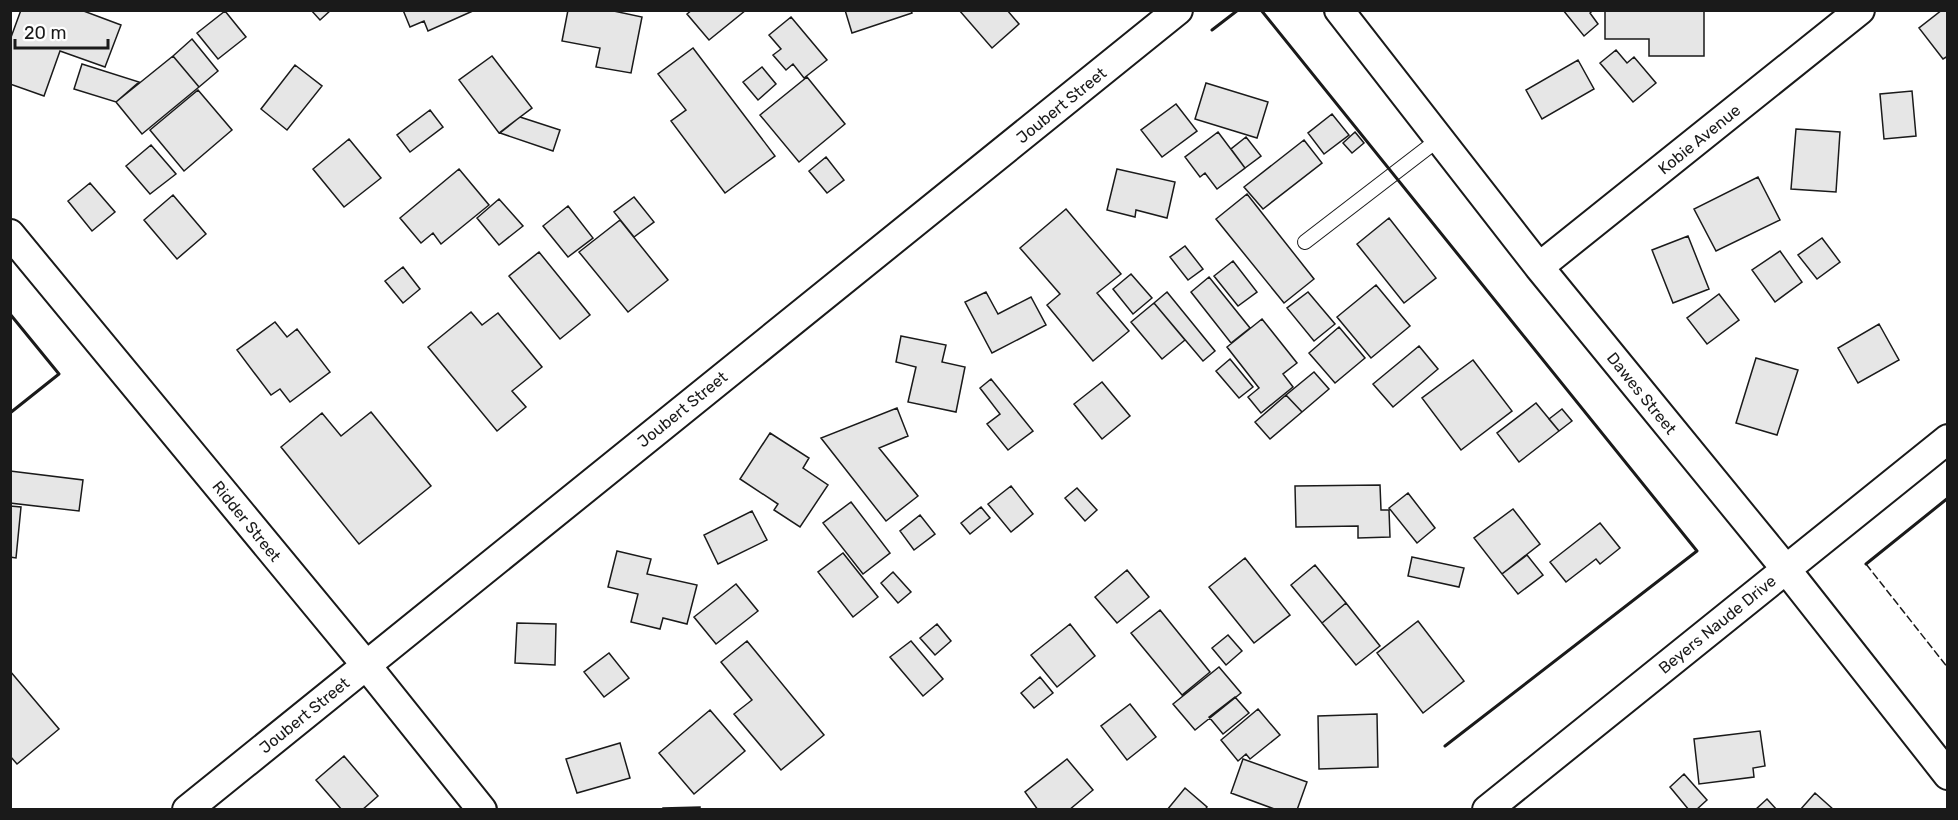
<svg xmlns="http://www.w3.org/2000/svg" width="1958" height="820" font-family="Rubik,sans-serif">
<rect width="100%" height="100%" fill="#fff"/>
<path fill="#e6e6e6" stroke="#1a1a1a" stroke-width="1.5" d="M21,10H81L121,25L105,67L60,51L44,96L10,84V40Z
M311,10H331L320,20Z
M403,10H475L428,31L424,21L410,27Z
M568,10H609L642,17L631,73L596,67L600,48L562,41Z
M692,10H746L709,40L687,14Z
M845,10H911L912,13L852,33Z
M959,10H1007L1019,24L992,48Z
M1563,10H1593L1590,13L1598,24L1584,36Z
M1605,10H1704V56H1649V39H1605Z
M1942,10H1948V56L1943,59L1919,28Z
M225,11L246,37L218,59L197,33Z
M791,17L827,60L804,78L793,64L786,70L773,55L781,49L769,35Z
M192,39L218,71L199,87L173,56Z
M693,48L775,156L725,193L671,121L686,110L658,74Z
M1616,50L1627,63L1634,57L1656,83L1633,102L1600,63Z
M173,56L199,87L142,134L116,102Z
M492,56L532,108L499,133L459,80Z
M1578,60L1594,89L1542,119L1526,90Z
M82,64L139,82L116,102L74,89Z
M295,65L322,86L287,130L261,109Z
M762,67L776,84L758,100L743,82Z
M807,77L845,124L799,162L760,115Z
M1206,83L1268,102L1257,138L1195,119Z
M198,90L232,130L184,171L150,130Z
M1912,91L1916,136L1884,139L1880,94Z
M1176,104L1197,131L1162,157L1141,130Z
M430,110L443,127L410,152L397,135Z
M1332,114L1349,135L1324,154L1308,133Z
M520,117L560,130L553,151L500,133Z
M1796,129L1840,132L1836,192L1791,189Z
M1218,132L1245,168L1217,189L1205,173L1200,177L1185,157Z
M1355,132L1364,143L1352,153L1343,143Z
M1246,137L1261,156L1245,168L1231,149Z
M349,139L381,178L344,207L313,169Z
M1304,140L1322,163L1263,209L1244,187Z
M151,145L176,174L150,194L126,166Z
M826,157L844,180L827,193L809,171Z
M459,169L489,205L441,244L433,233L421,243L400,218Z
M1117,169L1175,182L1167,218L1136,210L1135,217L1107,210Z
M1758,177L1780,220L1716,251L1694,209Z
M90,183L115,212L92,231L68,201Z
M1247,194L1314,279L1284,303L1216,219Z
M173,195L206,234L177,259L144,220Z
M634,197L654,222L634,237L614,212Z
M499,199L523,226L499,245L477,218Z
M568,206L593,238L568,257L543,226Z
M1066,209L1121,274L1097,293L1129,331L1093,361L1047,305L1060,294L1020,248Z
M1389,218L1436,278L1404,303L1357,244Z
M620,220L668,280L628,312L579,252Z
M1688,236L1709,289L1673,303L1652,250Z
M1822,238L1840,262L1817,279L1798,255Z
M1185,246L1203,269L1188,280L1170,257Z
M1780,251L1802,282L1775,302L1752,270Z
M539,252L590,315L560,339L509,276Z
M1233,261L1257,292L1238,306L1214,276Z
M403,267L420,289L403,303L385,281Z
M1131,274L1152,298L1133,314L1113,289Z
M1209,277L1250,328L1231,343L1191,292Z
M1376,285L1410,326L1371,358L1337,317Z
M986,292L998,314L1031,297L1046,325L992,353L965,302Z
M1167,292L1215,351L1203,361L1154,303Z
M1308,292L1335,324L1314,341L1287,308Z
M1719,294L1739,320L1707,344L1687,318Z
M1154,303L1185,340L1162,359L1131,322Z
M471,312L482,325L498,313L542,367L512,391L526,407L497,431L428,347Z
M1262,319L1297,363L1283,374L1293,387L1261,413L1248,397L1259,388L1227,347Z
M275,322L287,337L297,329L330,372L290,402L280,389L271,395L237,350Z
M1879,324L1899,360L1858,383L1838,348Z
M1339,327L1365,358L1335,383L1309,353Z
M901,336L946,345L942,362L965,367L956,412L908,402L916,367L896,362Z
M1419,346L1438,369L1393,407L1373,384Z
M1756,358L1798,370L1777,435L1736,423Z
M1230,359L1253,387L1239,398L1216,371Z
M1473,360L1512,411L1461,450L1422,398Z
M1314,372L1329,389L1302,412L1286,395Z
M991,379L1033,431L1008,450L987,424L1000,414L980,388Z
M1102,382L1130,416L1102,439L1074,404Z
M1286,395L1302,412L1270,439L1255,422Z
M1536,403L1559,431L1519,462L1497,433Z
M897,408L908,436L879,448L918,496L886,521L821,438Z
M1562,409L1572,421L1559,431L1549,419Z
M371,412L431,486L359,544L281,447L322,413L341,436Z
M770,433L809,458L803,468L828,485L800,527L774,510L778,504L740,479Z
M10,471L83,480L79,511L10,503Z
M1380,485L1381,510H1389L1390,537L1358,538V526L1296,527L1295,486Z
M1011,486L1033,514L1011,532L988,504Z
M1077,488L1097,510L1085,521L1065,498Z
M1408,493L1435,528L1417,543L1389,508Z
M851,502L890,553L863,574L823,523Z
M10,506L21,507L16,558L10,557Z
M981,507L990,518L970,534L961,523Z
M1513,509L1540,544L1502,574L1474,538Z
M752,511L767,540L718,564L704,535Z
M920,515L935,534L914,550L900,531Z
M1600,523L1620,548L1600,564L1596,559L1566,582L1550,562Z
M617,551L651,559L647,574L697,585L687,624L663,618L660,629L631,622L638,594L608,587Z
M843,553L878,597L853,617L818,572Z
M1527,555L1543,575L1518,594L1502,574Z
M1412,557L1464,568L1459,587L1408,576Z
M1245,558L1290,615L1254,643L1209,587Z
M1315,565L1346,603L1322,623L1291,585Z
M1127,570L1149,597L1117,623L1095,597Z
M893,572L911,592L898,603L881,583Z
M736,584L758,611L716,644L694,617Z
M1346,603L1380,646L1356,665L1322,623Z
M1160,610L1210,672L1182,695L1131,633Z
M1418,621L1464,681L1423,713L1377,653Z
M517,623L556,624L555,665L515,663Z
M937,624L951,641L935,655L920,638Z
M1070,624L1095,656L1057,687L1031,655Z
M1228,635L1242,651L1226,665L1212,648Z
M747,641L824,735L781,770L734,714L752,700L721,662Z
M911,641L943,679L923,696L890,657Z
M609,653L629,678L604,697L584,672Z
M1219,667L1241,693L1195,730L1173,704Z
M10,671L59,729L17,764L10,756Z
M1040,677L1053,693L1034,708L1021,693Z
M1235,697L1249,713L1223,734L1209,717Z
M1130,704L1156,737L1127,760L1101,726Z
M1258,709L1280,735L1250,759L1246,754L1238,761L1221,740Z
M710,710L745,751L694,794L659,753Z
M1377,714L1378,767L1319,769L1318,716Z
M1760,731L1765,766L1753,768L1754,777L1699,784L1694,739Z
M620,743L630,778L577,793L566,759Z
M344,756L378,796L362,810H342L316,780Z
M1067,759L1093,790L1069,810H1038L1025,792Z
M1243,759L1307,782L1297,810H1277L1231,793Z
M1684,774L1707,800L1696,810H1689L1670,787Z
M1185,788L1207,807L1205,810H1167Z
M1815,793L1834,810H1800Z
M1767,799L1777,810H1755Z
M700,807V810H663V808Z"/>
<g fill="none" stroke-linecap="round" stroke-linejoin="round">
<defs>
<path id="lane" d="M1305,242L1439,139"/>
<path id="street" d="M1339,10L1539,267L1785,568L1948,775
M10,234L366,665L482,810
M1539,267L1860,10
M187,810L1178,10
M1487,810L1948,439"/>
</defs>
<use href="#lane" stroke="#1a1a1a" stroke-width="16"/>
<use href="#street" stroke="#1a1a1a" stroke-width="32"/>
<use href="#lane" stroke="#fff" stroke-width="14"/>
<use href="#street" stroke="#fff" stroke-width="28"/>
<path stroke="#1a1a1a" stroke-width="1.5" stroke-dasharray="8 3" stroke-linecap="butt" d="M1866,564L1948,668"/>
<path stroke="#1a1a1a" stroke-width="3" d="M1261,10L1697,551L1445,746
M1212,30L1238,10
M10,314L59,374L10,413
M1866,564L1948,498"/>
</g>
<g text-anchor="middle" stroke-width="4.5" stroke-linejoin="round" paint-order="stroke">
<g font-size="16" fill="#1a1a1a" stroke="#fff">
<text transform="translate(1061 105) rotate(-39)" y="6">Joubert Street</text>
<text transform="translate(1699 139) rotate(-39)" y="6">Kobie Avenue</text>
<text transform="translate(1642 393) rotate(51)" y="6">Dawes Street</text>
<text transform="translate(682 409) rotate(-39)" y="6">Joubert Street</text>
<text transform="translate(247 521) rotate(51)" y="6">Ridder Street</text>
<text transform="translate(1717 624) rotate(-39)" y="6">Beyers Naude Drive</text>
<text transform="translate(304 715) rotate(-39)" y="6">Joubert Street</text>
</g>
</g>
<rect width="1958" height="820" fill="none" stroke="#1a1a1a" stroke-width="24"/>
<path d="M15 39v9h93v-9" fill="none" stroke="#1a1a1a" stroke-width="3"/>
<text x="24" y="39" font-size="18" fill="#1a1a1a" stroke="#ffffff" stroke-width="4.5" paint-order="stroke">20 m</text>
</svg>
